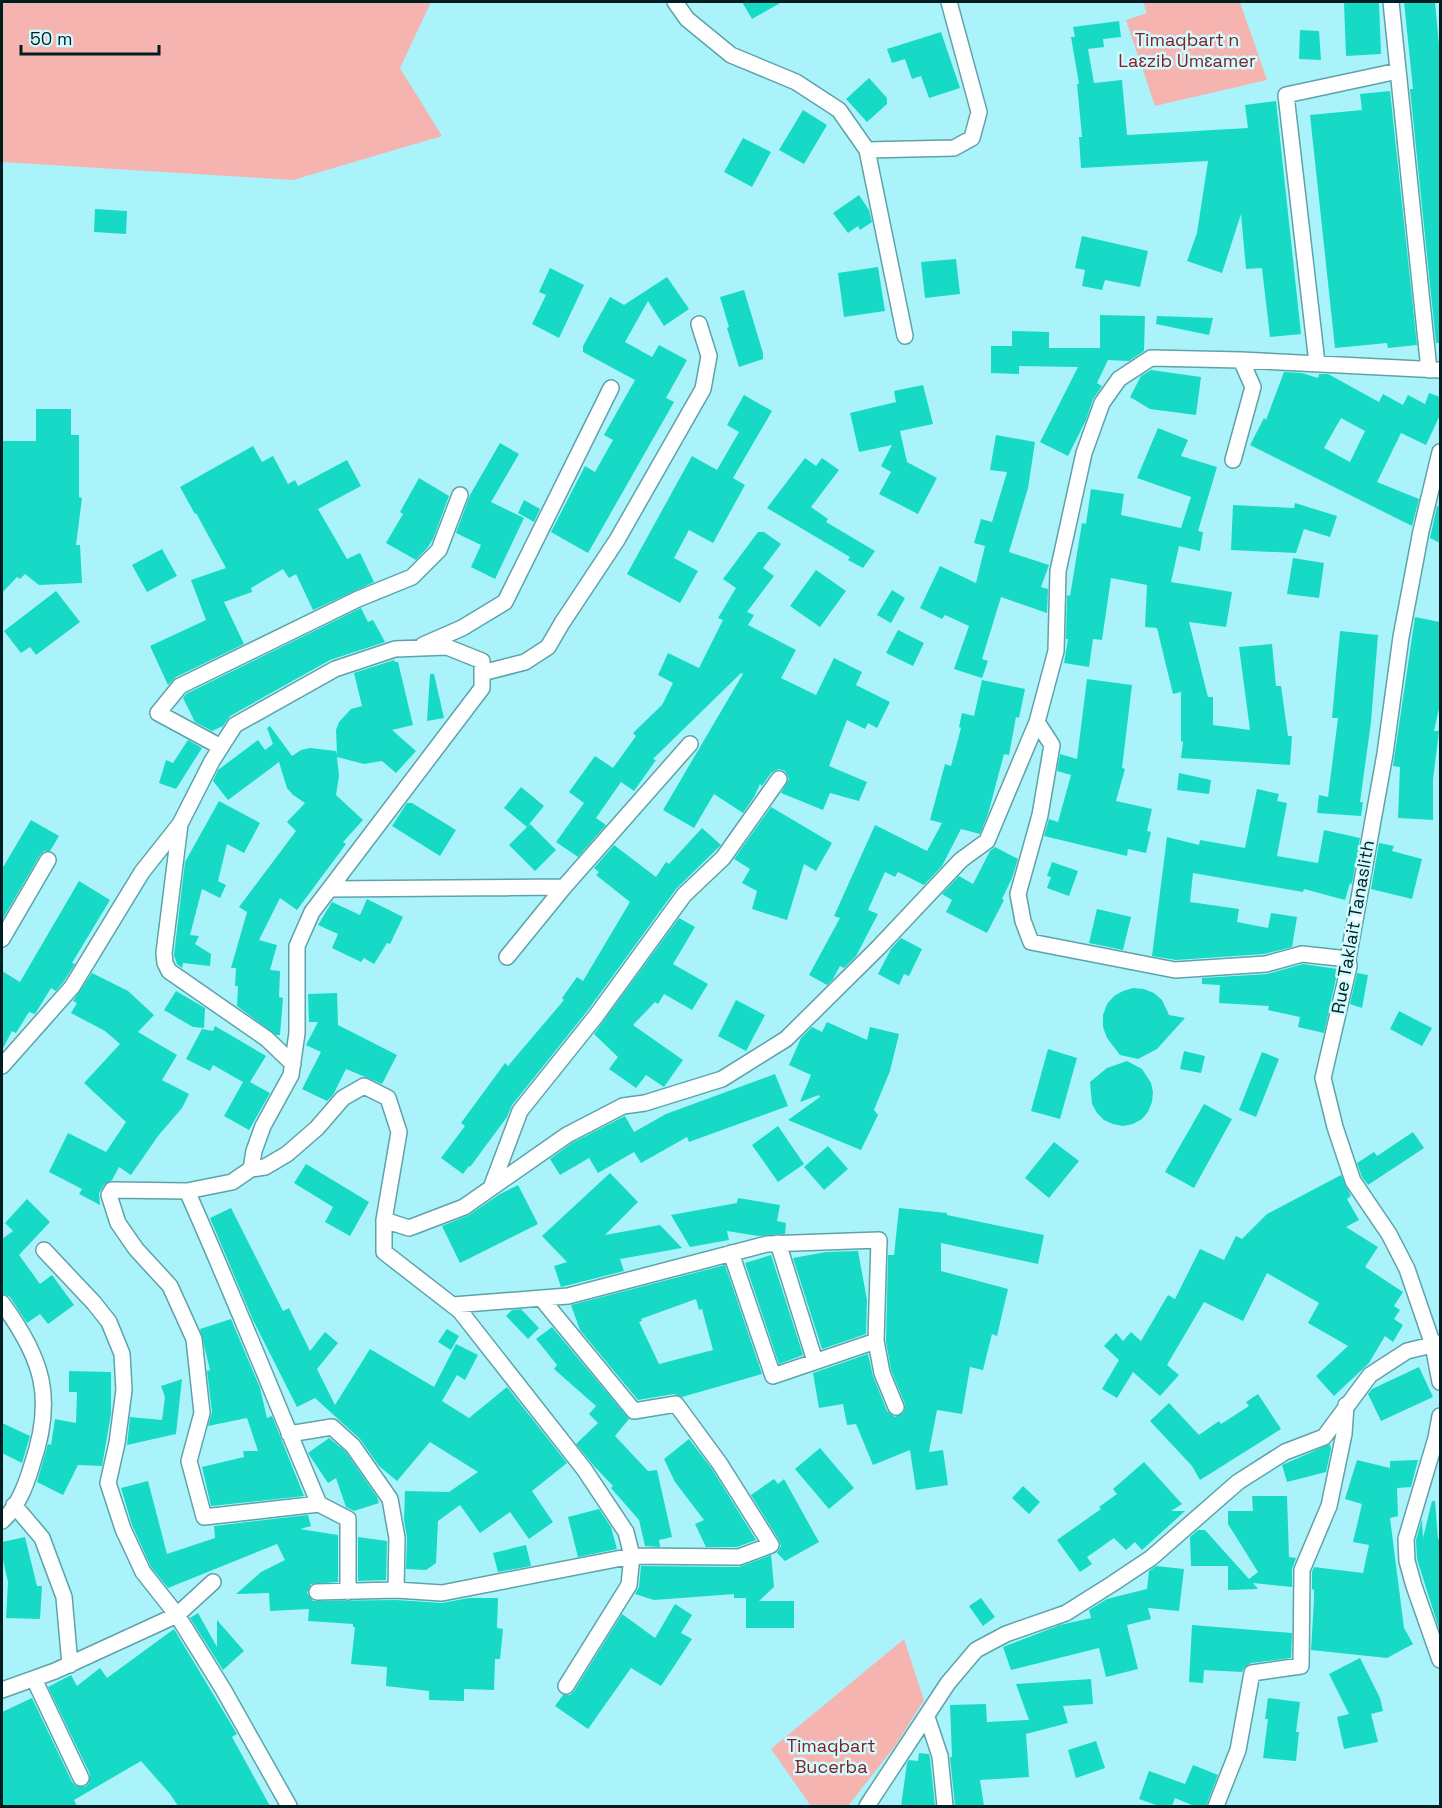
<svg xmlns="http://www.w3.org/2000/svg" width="1442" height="1808" font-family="'Space Grotesk',sans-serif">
<rect width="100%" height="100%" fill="#abf3fa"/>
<path fill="#f5b4b0" d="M2,2H431L400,68L442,136L293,180L2,162Z
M1143,2H1240L1267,80L1155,106L1126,20L1147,13Z
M904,1639L924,1700L895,1746L848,1806H811L771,1749Z"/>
<path fill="#16dac6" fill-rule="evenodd" d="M742,2H782L752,19Z
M1344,2H1379L1381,54L1346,56Z
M1404,2H1435L1440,55V343H1436L1410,89H1413Z
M1119,21L1121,37L1103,39L1104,47L1088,49L1094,83L1122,80L1127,135L1248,128L1245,105L1276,101L1301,334L1270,337L1262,268L1246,269L1241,214L1222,273L1187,261L1197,233L1208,161L1081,168L1079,137H1082L1077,84H1079L1071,37H1075L1073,27Z
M1300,30L1319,31L1321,60L1299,59Z
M941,32L960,88L929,98L921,76L912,79L905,59L892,63L887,49Z
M869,78L887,98V104L867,122L846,99Z
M1390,91L1417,345L1388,348L1387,343L1335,348L1310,115L1362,110L1360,94Z
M803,110L827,125L804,164L779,150Z
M743,138L771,152L752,187L724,172Z
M859,195L869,210L872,222L860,230L858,226L848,233L833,213Z
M95,209L127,211L126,234L94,232Z
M1082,236L1148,251L1140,287L1105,280L1102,290L1082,286L1085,270L1075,268Z
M956,259L960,294L925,298L921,262Z
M878,267L885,311L844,317L838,273Z
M550,268L584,285L559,338L532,324L546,295L539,292Z
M667,277L689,309L664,326L648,301L625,342L652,357L659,345L687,360L666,398L674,402L588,553L551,532L585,466L595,472L613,440L604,435L635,380L583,352V346L610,297L624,305Z
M744,290L763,353V359L739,367L727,328L729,327L720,297Z
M1100,315L1145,316L1144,351L1129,361L1108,360L1097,383L1102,386L1093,399L1086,420L1068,456L1040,442L1078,367L1019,366V374L991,373V346H1012V331L1049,332V348H1100Z
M1157,316L1213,318L1209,335L1156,324Z
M1151,370L1201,377L1196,415L1150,409L1130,397L1141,376Z
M1284,372L1302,373L1318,378L1319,374H1328L1379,402L1383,394L1403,405L1408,395L1425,404L1429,393L1440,397V415L1426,445L1401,433L1377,482L1419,499L1412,526L1250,445L1264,418L1266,420ZM1341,418L1365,431L1350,462L1324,448Z
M923,385L933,424L900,431L907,462L937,478L918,514L879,494L891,472L881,466L892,445L859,452L850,413L896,402L894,391Z
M744,395L772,411L733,478L745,485L713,543L689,530L674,558L698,571L680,603L627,574L692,456L717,470L739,432L727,425Z
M36,409H71V435H79V497L82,498L76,545H80L82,583L39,585L25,574L20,579L17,577L2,593V441H36Z
M1158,428L1188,440L1181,456L1217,467L1198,531L1203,532L1200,551L1179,546L1171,582L1232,592L1226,627L1189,622L1208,697H1213V725L1250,730L1239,647L1272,644L1276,686H1281L1288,736H1292L1290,765L1181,758L1183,742L1181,741V692L1173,694L1157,628L1145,627L1147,585L1111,578L1102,640L1093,639L1089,667L1064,663L1068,639H1066L1067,595L1070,596L1082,523L1086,524L1091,489L1124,494L1121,515L1181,528L1191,497L1137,478Z
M996,435L1035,442L1028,488L1009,552L1049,565L1041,587L1048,589L1047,613L1001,597L982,659L988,661L982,678L954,669L969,626L945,615L942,619L920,608L940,566L976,583L985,546L974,543L981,519L992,522L1007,472L990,470Z
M500,443L519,454L491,502L524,518L495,579L471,567L481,545L456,533L470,495Z
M253,446L262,462L273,456L288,484L295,480L298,486L347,460L361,486L318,509L347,559L360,553L374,582L313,610L296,574L289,578L283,569L251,588L252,592L224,602L244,644L176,677L168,685L150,646L206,620L191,580L226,568L196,513L195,514L180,487Z
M805,458L816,466L822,458L839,470L811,507L828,519L826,522L875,551L863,568L848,560L850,557L767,508Z
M419,478L449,496L433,539L428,547L416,560L386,543L403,514L400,512Z
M524,500L540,509L534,522L518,513Z
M1295,503L1337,516L1330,537L1304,529L1296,553L1231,550L1233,505L1294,508Z
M1437,506L1440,507V543L1430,538Z
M758,532H764L781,544L763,568L774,576L747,612L754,615L748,625L796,650L781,678L816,695L834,658L862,672L856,685L890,702L877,728L868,723L865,729L847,720L829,766L867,782L859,801L830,793L823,810L781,793L789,779L785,771L779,769L771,773L762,786L760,784L754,797L743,813L714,794L694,828L663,810L743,674L741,673L653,759L656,760L634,791L621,782L596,818L606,825L578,857L556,842L584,803L569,792L595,756L613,768L636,736L633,733L662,705L673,683L658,675L668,653L699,668L723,620L718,618L736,588L723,579Z
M162,549L177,576L147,592L132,565Z
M1293,558L1324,563L1319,598L1287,594Z
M816,570L846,591L820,627L790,606Z
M892,590L905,598L891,623L877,615Z
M56,591L80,622L36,655L30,647L21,653L4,631Z
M361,608L368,622L373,620L385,642L330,660L230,716L223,726L212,731L195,722L183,698L186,694Z
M1415,617L1440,622V704L1434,731H1439L1433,780V820L1398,818L1400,767L1393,766Z
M898,630L924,643L913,666L886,653Z
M1340,631L1378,635L1371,722L1360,802H1363L1361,816L1317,813L1319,795L1328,797L1338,718H1332Z
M394,660L395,662H398L413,725L392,730L416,751L396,773L382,761L364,764L337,757L339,776L336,795L363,820L343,842L346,844L297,910L280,898L259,940L277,945L270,970L280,971L279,997L283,998L280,1035H276L237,1006L238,986H235L236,968H231L247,912L239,907L296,831L287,822L305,803L293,795L287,788L279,762L228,800L213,781L218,770L258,740L265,750L273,744L267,728L270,726L292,756L301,750L310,748L336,751L337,755L336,730L339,722L351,709L362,706L354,673Z
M430,674H434L444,718L427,721Z
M1087,679L1132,685L1122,768L1125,769L1116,801L1152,809L1147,831L1151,832L1146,853L1128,849L1127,856L1044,836L1049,819L1058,822L1071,775L1057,771L1060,754L1077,759Z
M982,680L1025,689L1019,718L1016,717L1009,755L1004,754L988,814L980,834L961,829L942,866L924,885L898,872L895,877L885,872L868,910L878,914L856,956L844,968L840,966L833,979L827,985L809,975L840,918L834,916L875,825L927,851L942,823L930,820L945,764L951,766L961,728L959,727L962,713L974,716Z
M188,740L202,748L176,789L159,783L166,760L173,763Z
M1179,773L1211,780L1209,794L1177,790Z
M521,787L544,806L527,827L504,808Z
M1257,789L1279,794L1277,801L1287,803L1277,856L1318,863L1324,830L1360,838L1352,884L1350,883L1345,900L1304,889L1303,892L1193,873L1190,902L1239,909L1237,922L1268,928L1271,913L1297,917L1292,947L1264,954L1176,960L1152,956L1167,837L1199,845L1200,840L1245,848Z
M219,801L260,823L244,853L227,844L218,881L226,885L220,898L202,889L190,935L199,936L195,944L211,954L210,966L183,963L182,968L177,964L174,955L185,862Z
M407,803H412L456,830L440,856L392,826Z
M771,807L832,843L816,871L804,864L787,920L752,909L757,891L742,883L750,869L734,859Z
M31,820L59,836L50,851H44L40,855L2,920V869Z
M530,824L556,850L535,871L509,845Z
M702,828L721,845L676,889L588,1010L512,1105L507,1117L470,1167L469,1166L463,1174L441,1158L465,1126L461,1123L505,1063L508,1066L564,1000L562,998L577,977L583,981L630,902L596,875L599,872L594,868L614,845L656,877L666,862L669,864Z
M1379,843L1394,846L1392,851L1422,859L1412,899L1371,889Z
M995,847L1018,859L1012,878L1002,899L1004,900L987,933L946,912L952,900L942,894L959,876L973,884L990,851Z
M1052,862L1078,871L1069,896L1047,888L1051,877L1047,876Z
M79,881L110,900L72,963L75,964L64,981L56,991L51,988L35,1014L29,1012L16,1033L12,1031L2,1050V971L20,982Z
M367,899L403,917L390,944L387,943L374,964L364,958L361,962L332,948L338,934L318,925L332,902L360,915Z
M1097,909L1131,917L1123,950L1089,943Z
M679,918L695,927L673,964L708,984L692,1010L664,994L658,1004L655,1002L633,1025L683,1060L664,1087L646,1075L636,1088L609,1069L618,1057L594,1034Z
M901,938L922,949L909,976L904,974L899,985L878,974L891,949Z
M1303,964L1338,969L1324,1033L1298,1027L1300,1017L1268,1010L1269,1006L1219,1003L1220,985L1202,984V978L1267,974Z
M92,973L128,991L154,1015L138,1032L177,1055L162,1080L189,1094L182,1108L158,1136L131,1175L119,1167L112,1180L104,1185L99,1193L100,1205L79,1194L82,1189L49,1172L68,1133L106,1152L126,1122L84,1083L120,1044L105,1031L71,1013L77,1003L73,1001Z
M1357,973L1368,975L1362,1008L1350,1004Z
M1133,988L1144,989L1154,993L1162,1000L1169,1015L1185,1018L1157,1049L1138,1059L1120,1055L1107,1038L1103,1027V1015L1107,1004L1114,996L1123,991Z
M176,991L205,1008L204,1028L193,1027L164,1010Z
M337,993L338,1025L397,1055L382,1084L346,1069L333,1095L327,1101L302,1089L321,1052L306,1045L318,1022H309L308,994Z
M736,1000L765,1015L746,1051L718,1036Z
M1399,1011L1432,1028L1422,1046L1390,1029Z
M827,1022L867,1040L870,1027L899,1034L890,1071L874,1110L878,1115L861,1150L788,1120L820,1097L819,1095L800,1102L811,1075L789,1065L801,1038L812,1027L822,1032Z
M215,1026L266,1056L250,1082L270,1093L249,1130L224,1116L243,1082L213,1065L210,1071L186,1059L202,1029L213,1031Z
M1048,1049L1077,1058L1060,1119L1031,1111Z
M1184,1051L1205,1056L1201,1073L1180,1069Z
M1262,1052L1279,1059L1256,1117L1239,1110Z
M1127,1061L1142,1069L1151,1083L1153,1092L1152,1102L1148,1112L1142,1119L1133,1124L1123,1126L1113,1124L1104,1120L1097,1113L1092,1104L1090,1082L1107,1068Z
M775,1074L788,1106L689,1142L687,1137L641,1163L634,1152L598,1173L589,1158L560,1175L550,1159L572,1143L625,1116L634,1132L666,1114Z
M1204,1104L1232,1119L1194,1188L1165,1172Z
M778,1126L804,1164L778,1182L752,1145Z
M1413,1132L1424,1148L1368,1185L1362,1177L1357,1163L1374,1152L1377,1156Z
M1054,1142L1079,1161L1049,1198L1025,1178Z
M828,1146L848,1169L824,1190L804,1167Z
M306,1164L369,1202L350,1236L325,1222L333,1207L294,1183Z
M610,1173L638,1202L605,1235L660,1225L682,1248L620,1259L624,1271L561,1287L554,1266L567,1262L542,1236Z
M1341,1175L1351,1196L1347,1199L1359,1220L1346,1227L1378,1247L1365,1267L1403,1292L1394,1306L1400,1310L1394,1319L1403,1325L1393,1342L1385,1336L1369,1363L1334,1396L1316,1376L1348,1346L1308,1323L1319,1303L1267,1273L1243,1321L1204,1302L1167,1365L1179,1375L1160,1396L1133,1372L1117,1398L1102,1389L1119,1360L1104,1346L1116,1333L1123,1341L1131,1332L1141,1341L1168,1295L1175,1299L1200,1249L1224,1260L1236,1236L1242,1239L1267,1214Z
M518,1185L538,1224L460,1263L442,1226L469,1215L500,1194Z
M738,1198L780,1205L777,1221L786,1223L785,1234L758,1236L727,1231L729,1240L690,1247L671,1215L737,1203Z
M27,1199L50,1222L19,1255L40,1284L52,1275L74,1305L48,1324L40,1314L27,1323L10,1297L2,1293V1239L13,1231L5,1223Z
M231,1208L283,1311L289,1308L310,1351L325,1332L338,1343L317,1369L335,1405L370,1349L434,1387L456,1344L478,1355L465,1380L457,1375L442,1401L469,1418L507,1387L567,1463L532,1491L553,1522L529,1539L510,1512L480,1533L460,1505L438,1521L436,1563L426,1570L406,1569L407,1538L404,1520L405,1491L449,1492L478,1472L430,1442L397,1481L379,1466L360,1439L315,1398L297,1407L253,1320L210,1218Z
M899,1208L947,1213V1215L1044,1235L1038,1264L941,1243V1271L1008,1289L997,1336L992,1334L983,1370L970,1367L962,1414L937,1410L929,1452L943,1450L948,1485L916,1490L910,1450L873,1465L856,1424L847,1425L843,1404L819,1408L813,1373L868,1354L873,1376L887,1411L895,1417L904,1412L905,1404L891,1370L886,1342L888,1255H894Z
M858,1251L867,1300L866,1334L822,1349L793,1258L826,1252Z
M771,1255L803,1355L779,1364L745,1263Z
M725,1265L762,1374L682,1397L674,1394L638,1400L580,1330L571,1305ZM696,1299L699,1310L702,1309L713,1350L659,1364L639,1322L642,1321L641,1319Z
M521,1309L539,1328L528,1339L506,1316L512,1310Z
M231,1319L260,1388L267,1418L272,1416L304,1496L211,1506L202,1467L244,1457L243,1451H258L247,1418L208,1426L212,1412L207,1371L210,1370L200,1329Z
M552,1327L629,1419L615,1436L648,1471L657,1470L672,1537L659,1540L660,1547L645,1546L639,1520L611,1488L613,1486L594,1466L576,1444L598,1423L589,1414L596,1406L554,1369L557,1365L536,1339Z
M447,1329L459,1336L451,1350L438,1342Z
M1419,1367L1433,1397L1381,1421L1368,1394L1372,1389Z
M69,1371L111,1372V1414L102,1466L78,1465L63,1495L37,1482L48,1444L51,1445L55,1419L76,1423L77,1392H69Z
M182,1379L176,1434L127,1445L130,1417L162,1420L165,1397L161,1386Z
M1258,1394L1281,1429L1200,1480L1192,1466L1150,1421L1169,1403L1199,1435L1219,1421L1221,1424L1249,1406L1246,1402Z
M2,1423L30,1436L22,1463L2,1453Z
M329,1438L346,1452L377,1497L379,1503L354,1511L346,1507L336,1478L328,1483L308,1453Z
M689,1439L712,1469L756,1540L737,1547H706L695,1524L704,1520L675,1482L664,1459Z
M1330,1444L1331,1449L1326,1472L1287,1482L1282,1465Z
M820,1448L854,1488L829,1509L795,1469Z
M1357,1460L1390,1468V1461L1418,1460L1411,1487L1397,1488L1398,1516L1390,1518L1404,1628L1413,1644L1387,1658L1311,1650L1314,1600V1590L1312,1589V1572L1314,1567L1363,1573L1369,1545L1353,1542L1362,1504L1345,1499Z
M1144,1462L1182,1504L1171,1511H1185L1142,1550L1135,1542L1126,1550L1114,1538L1087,1557L1092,1564L1080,1572L1057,1540L1101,1509L1099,1507L1117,1494L1113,1489Z
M774,1479L778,1484L784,1479L819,1542L785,1561L777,1553L781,1546L779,1540L751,1495Z
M148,1481L167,1554L215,1538L214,1526L308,1515L311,1526L300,1529L338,1535V1582L311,1584L307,1593L313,1601L396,1600L442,1603L469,1598H498L497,1628L503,1629L500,1659H495L494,1690L464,1689V1701L429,1700V1691L386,1686L387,1667L351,1664L355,1627H353V1624L308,1621L309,1609L270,1611L269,1593L236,1594L261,1572L285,1560L277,1544L168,1588L151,1567L132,1525L121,1488Z
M1023,1486L1040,1502L1029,1514L1012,1498Z
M1252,1496H1287L1289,1557L1296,1558L1292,1569V1587L1253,1583L1258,1589L1228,1590V1566H1191L1190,1537L1198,1530H1205L1249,1579L1258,1572L1228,1524V1511H1253Z
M1432,1501H1435L1438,1539H1440V1632L1417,1559L1416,1540L1422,1519L1423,1538Z
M599,1509L611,1527L617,1549L578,1557L568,1517Z
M25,1537L37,1586H42L40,1619L6,1618L8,1582L2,1556V1542Z
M358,1537L387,1541L386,1580L358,1581Z
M526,1545L531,1566L498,1572L493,1553Z
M771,1555L774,1587L759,1601H794V1628H746V1598H734V1594L654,1600L635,1594L639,1587L641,1566L739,1567Z
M1156,1566L1184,1569L1179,1611L1148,1608L1151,1619L1127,1625L1138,1669L1106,1677L1099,1648L1011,1670L1003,1647L1060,1625L1091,1618L1089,1610L1107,1599L1147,1589L1149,1571Z
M981,1598L995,1617L983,1626L969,1606Z
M675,1604L692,1615L681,1633L692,1639L661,1686L631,1668L588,1729L555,1706L563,1695H570L574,1691L622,1614L655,1638Z
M198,1613L217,1647V1620L244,1651L223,1670L190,1618Z
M1192,1625L1292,1633L1291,1658L1251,1663L1245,1667L1242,1672L1204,1670L1203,1683L1189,1682Z
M174,1629L237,1734L232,1737L270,1806H178L170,1794L141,1761L74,1800L77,1806H2V1712L32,1698L72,1782L76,1786L85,1787L89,1783L90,1774L48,1687L71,1675L77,1686L100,1668L107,1678Z
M1360,1658L1380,1698L1383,1711L1371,1714L1378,1742L1344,1749L1337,1717L1349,1714L1329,1674Z
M1091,1679L1093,1704L1063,1706L1068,1723L1026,1734L1029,1777L980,1780L984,1806H955L950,1757H952L950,1705L986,1704L987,1722L1029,1720L1016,1684Z
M1268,1698L1300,1702L1296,1732H1299L1296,1761L1263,1758L1268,1719H1265Z
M1096,1741L1105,1768L1076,1778L1068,1750Z
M919,1753L929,1754L930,1758L935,1806H901L907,1763L909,1760L918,1761Z
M1193,1765L1218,1775L1206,1806H1194L1175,1798L1172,1806H1159L1139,1799L1149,1771L1185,1784Z"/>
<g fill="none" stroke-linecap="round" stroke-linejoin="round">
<defs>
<path id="street" d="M675,2L687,19L731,55L796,82L839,110L867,150L954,148L972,138L979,112L949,2
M1391,2L1429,370
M867,150L905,336
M1317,363L1286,95L1398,71
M1440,452L1421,531L1401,637L1385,754L1348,959L1349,966L1323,1078L1335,1127L1353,1181L1389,1234L1407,1269L1433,1345L1440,1382
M1233,460L1253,387L1241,360
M423,645L462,628L505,602L611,388
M482,673L525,662L548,647L562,623L617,540L703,389L709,356L699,324
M1037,722L1052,745L1040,815L1018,894L1023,921L1031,942L1175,970L1266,964L1302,954L1348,959
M221,747L158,713L180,686L358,599L412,577L439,550L460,495
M180,824L164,953L165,963L169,971L267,1039L293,1064
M330,889L564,887L690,744
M2,939L48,860
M507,957L564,887
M2,1066L72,987L142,872L180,824L212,761L235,725L335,669L395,649L447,647L482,661V688L312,912L297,946V1033L291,1075L263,1126L254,1151L251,1169L265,1167L287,1154L317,1128L343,1098L364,1086L388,1098L399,1132L384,1220L409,1228L464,1207L567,1135L623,1106L645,1103L722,1079L786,1039L879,947L961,860L987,841L1037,722L1056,651L1058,571L1084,453L1102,403L1119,379L1151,358L1241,360L1440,370
M491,1188L520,1111L596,1016L684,895L723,858L779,779
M187,1191C233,1294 275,1400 319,1504L204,1517L189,1461L202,1413L194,1339L170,1286L136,1249L118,1223L109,1195L112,1190L187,1191L232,1182L251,1169
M384,1220V1252L460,1311L584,1469L626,1532L632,1556L629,1585L566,1686
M778,1243L815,1361
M44,1250L94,1303L109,1322L122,1354L124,1390L117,1443L108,1483L123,1529L143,1572L177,1615L223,1689L289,1806
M2,1303C43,1359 55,1398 32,1465C26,1485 18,1507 2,1521
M453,1305L568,1296L767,1244L879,1240L876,1341L773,1376L731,1253
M876,1341L882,1373L896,1407
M1440,1416L1436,1438L1406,1539L1407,1561L1414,1586L1440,1660
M289,1434L332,1427L353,1446L390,1499L397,1538L396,1590
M319,1504L348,1519V1592
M14,1505L42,1538L64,1597L70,1665
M317,1592L396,1590L442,1593L632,1556L739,1557L771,1545L720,1464L676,1404L634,1411L541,1298
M34,1679L81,1778
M2,1690L55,1671L177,1615L213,1582
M927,1717L940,1756L945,1806
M867,1806L948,1683L976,1650L1006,1634L1066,1613L1112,1584L1151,1558L1238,1482L1285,1452L1324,1437L1370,1375L1407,1351L1440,1343
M1216,1806L1238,1750L1252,1673L1301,1666L1302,1570L1329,1506L1344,1434L1346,1405"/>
</defs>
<use href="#street" stroke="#5da3aa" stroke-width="18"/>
<use href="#street" stroke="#fff" stroke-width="15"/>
</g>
<g text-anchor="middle" stroke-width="5" stroke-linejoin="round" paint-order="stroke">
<g font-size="18" fill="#841f24" stroke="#d1fbff">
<text x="1187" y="46">Timaqbart n<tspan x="1187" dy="21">Laɛzib Umɛamer</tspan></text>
<text x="831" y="1752">Timaqbart<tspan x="831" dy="21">Bucerba</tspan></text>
</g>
<g font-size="18" fill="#001e21" stroke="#d1fbff">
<text transform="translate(1353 927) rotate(-80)" y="6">Rue Taklait Tanaslith</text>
</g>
</g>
<rect width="1442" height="1808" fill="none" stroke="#001e21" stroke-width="6"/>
<path d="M21 45v9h138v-9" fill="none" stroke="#001e21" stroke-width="3"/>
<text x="30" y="45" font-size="18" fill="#001e21" stroke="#d1fbff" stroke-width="4.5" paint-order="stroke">50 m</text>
</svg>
